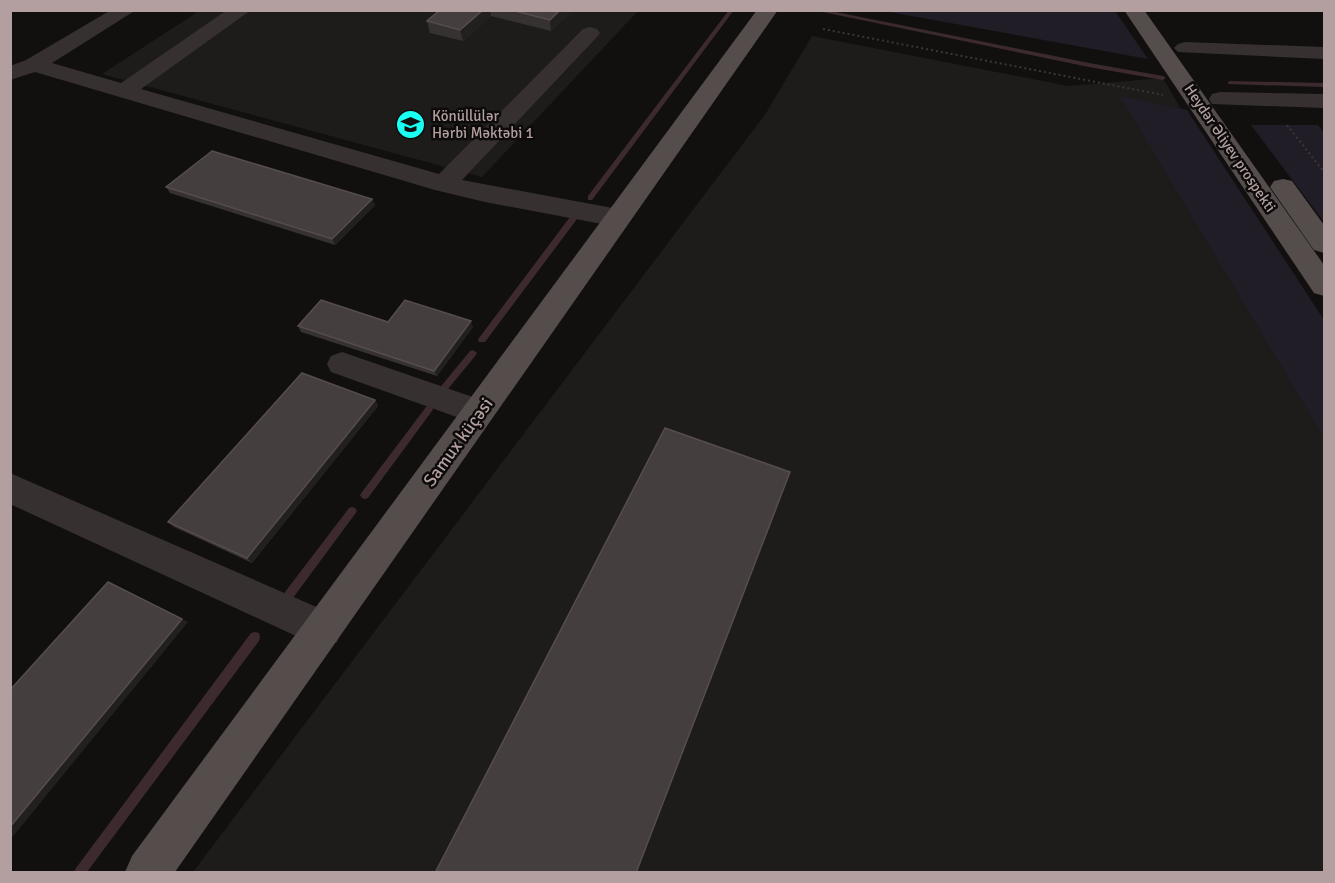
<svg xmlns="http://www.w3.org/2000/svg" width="1335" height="883" font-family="Signika,sans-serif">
<rect width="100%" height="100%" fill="#11100f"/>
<path fill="#1e1b1b" d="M199,11H638L482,177L102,74Z
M812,36L1068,86L1163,78L1324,357V872H193L766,113Z"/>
<path fill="#211d27" d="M884,11H1115L1148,59Z
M1120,96L1187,110L1324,320V437Z
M1251,125H1318L1324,133V222Z"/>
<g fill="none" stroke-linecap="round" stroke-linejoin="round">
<path fill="#3c2a2e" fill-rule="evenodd" d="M729,10H734L592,200H588V196Z
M813,10H826L1089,63L1163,76L1166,78L1163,80L1089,67Z
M1230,81L1324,83V87L1228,84V82Z
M570,217H573L577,219L485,342H479L478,340L479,338Z
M473,350L477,353L476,355L448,389H442L441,387L442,385L470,351Z
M429,405L432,407L433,409L432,411L368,498L365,499L362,498L360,495L362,492L426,407Z
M352,507L355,508L357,511L355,514L293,598L289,600L285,598L284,595L285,592L349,508Z
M255,632L259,633L260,637L259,641L87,872H74L76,868L251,633Z"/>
<path stroke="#3d3636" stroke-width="2" stroke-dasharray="2 3" stroke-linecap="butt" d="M823,29L1163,95
M1287,125L1324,172"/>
<path fill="#363130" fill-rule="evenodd" d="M111,10H136L52,63L121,83L227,10H251L141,89L439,174L583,29L590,27L597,29L600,33L597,37L462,180L618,209L627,212L631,218L627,224L618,227L485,202L435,190L35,72L10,80V66L26,60Z
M1185,42L1324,47V59L1178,52L1174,48L1178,44Z
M1220,92L1324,94V108L1212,104L1209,99L1212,94Z
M342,352L490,403L495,412L490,421L479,425L331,372L327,364L331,356Z
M10,473L337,616L342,629L337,642L323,648L309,642L10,504Z"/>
<path fill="#554c4c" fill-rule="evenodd" d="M757,10H778L175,872H125L132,856Z
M1124,10H1144L1324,265V296L1314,293Z
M1283,179L1292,181L1324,225V253L1314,250L1270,187L1274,181Z"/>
</g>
<path fill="#373232" d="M440,10H573L551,31L491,16L463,41L430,33L427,21Z
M166,187L372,199L375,205L335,245L170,193Z
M388,322L473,327L437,376L301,332L298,326Z
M375,400L378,406L252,563L174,527L168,522Z"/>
<path fill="#22201f" d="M483,10H490L491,16L463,41L460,30Z
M560,10H573L551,31L550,20Z
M372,199L375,205L335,245L332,239Z
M471,321L473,327L437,376L434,371Z
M375,400L378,406L252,563L247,558Z
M182,619L188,622L10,840V827Z"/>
<path fill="#453e3e" stroke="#564d4d" stroke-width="1.5" d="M440,10H483L460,30L427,21Z
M511,10H560L550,20Z
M212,151L372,199L332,239L166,187Z
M321,300L388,322L405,300L471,321L434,371L298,326Z
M302,373L375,400L247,558L168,522Z
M665,428L790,472L636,873H435Z
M108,582L182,619L10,827V690Z"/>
<defs>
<symbol id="university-disc" viewBox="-11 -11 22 22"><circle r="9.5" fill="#19fff3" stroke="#0c0b0a"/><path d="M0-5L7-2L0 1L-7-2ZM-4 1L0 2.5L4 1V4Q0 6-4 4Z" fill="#111"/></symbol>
</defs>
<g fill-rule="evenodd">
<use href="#university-disc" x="394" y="108" width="33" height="33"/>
</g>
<g text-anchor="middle" stroke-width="5" stroke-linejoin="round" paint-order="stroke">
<g font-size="15" fill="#b39fa0" stroke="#0c0b0a" text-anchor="start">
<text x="432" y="121">Könüllülər<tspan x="432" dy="17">Hərbi Məktəbi 1</tspan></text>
</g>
<g font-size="15" fill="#b39fa0" stroke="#0c0b0a">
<text transform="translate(1230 148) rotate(56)" y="5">Heydər Əliyev prospekti</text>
</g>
<g font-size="18" fill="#b39fa0" stroke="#0c0b0a">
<text transform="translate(458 442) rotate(-54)" y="6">Samux küçəsi</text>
</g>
</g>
<rect width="1335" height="883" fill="none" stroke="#b39fa0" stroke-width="24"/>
</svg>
